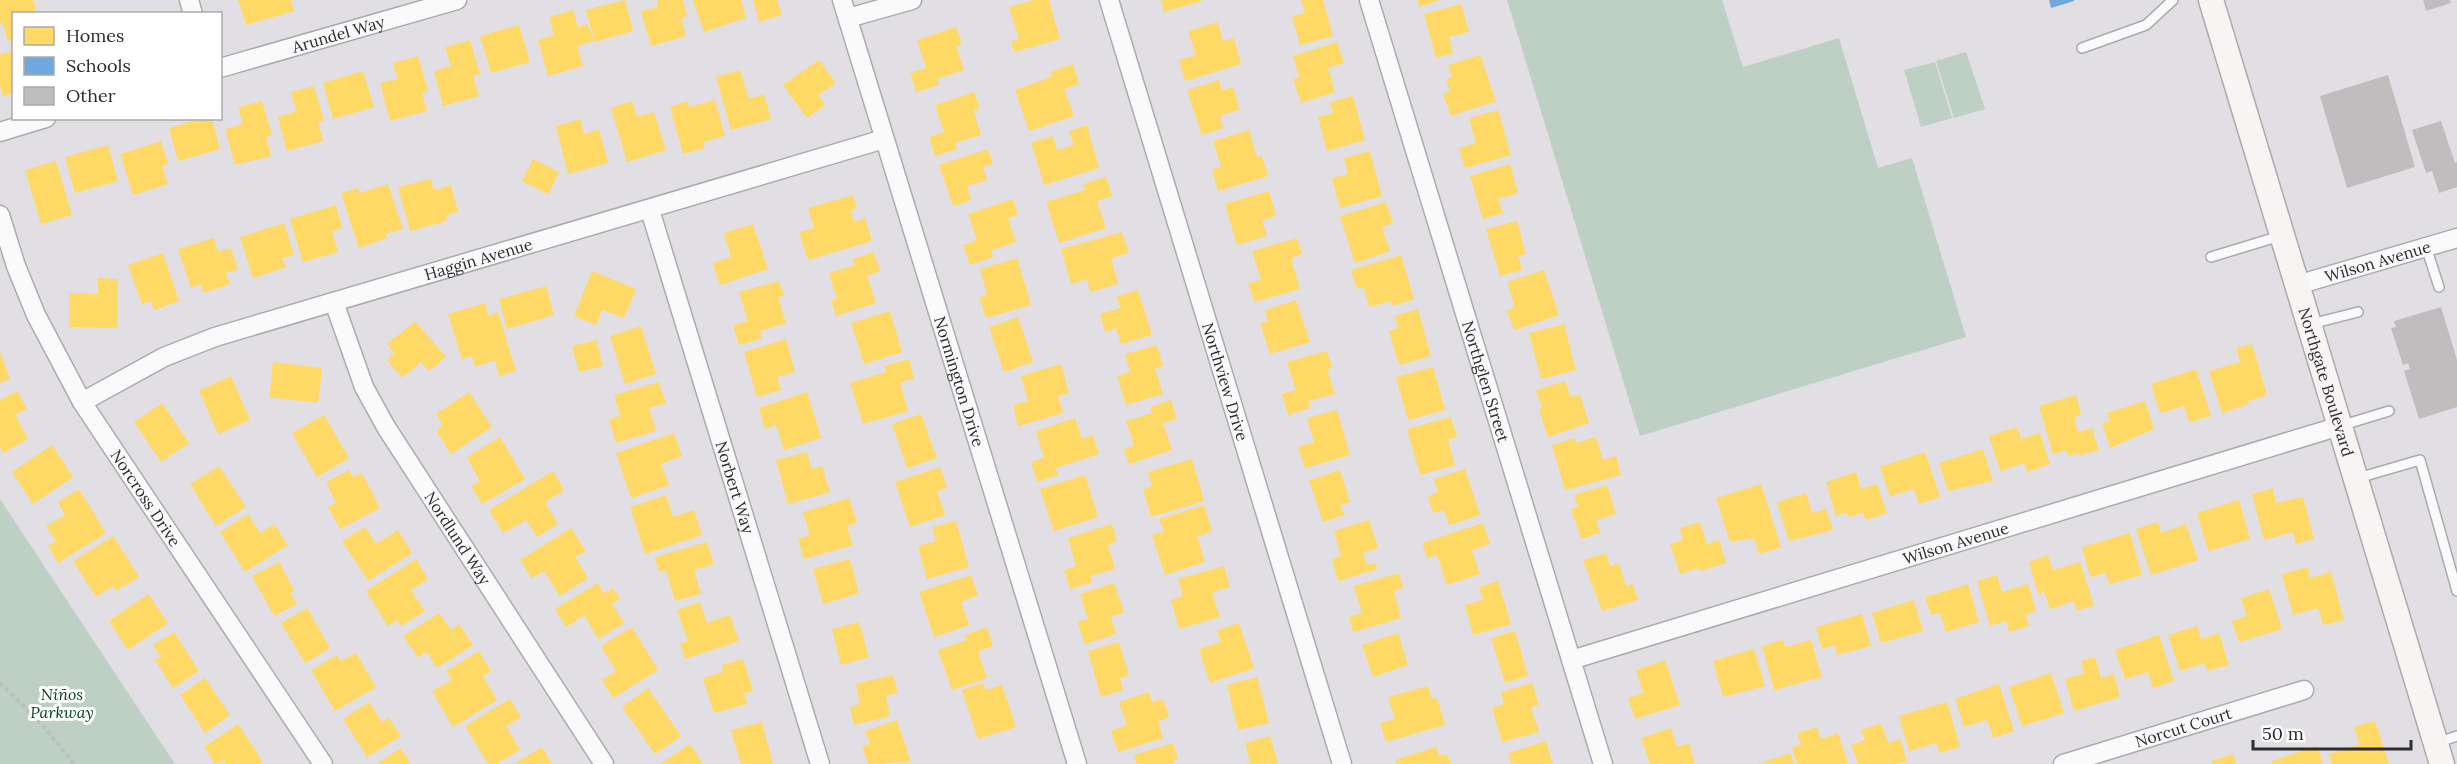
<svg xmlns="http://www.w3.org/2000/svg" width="2457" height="764" font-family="Lora,serif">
<rect width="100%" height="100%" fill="#e1dfe3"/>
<path fill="#bed0c3" d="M1507,0H1722L1743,67L1839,38L1878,168L1912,158L1966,337L1640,436Z
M1966,52L1985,109L1954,118L1936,61Z
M1935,62L1952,118L1921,127L1904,70Z
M0,499L175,764H0Z"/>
<path fill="#ffd966" d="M0,0H33L37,14H14V40L8,41L3,24H0Z
M238,0H291L294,11L246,25Z
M625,0L633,31L595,42L586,10Z
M657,0H683L687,16L681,18L686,36L651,46L641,11L658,7Z
M693,0H741L746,18L704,32Z
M753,0H777L782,15L759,22Z
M1034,0H1049L1060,39L1014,52L1011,41L1019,39L1009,7Z
M1161,0H1202V1L1164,12Z
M1301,0H1323L1333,36L1300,45L1292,16L1305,13Z
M1417,0H1439L1419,7Z
M1461,4L1469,32L1449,37L1453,53L1436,58L1424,14Z
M573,10L578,27L588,24L594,41L577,46L583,66L548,76L538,40L554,35L549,17Z
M1218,22L1223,41L1234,38L1241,64L1185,81L1179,60L1196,55L1188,31Z
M519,25L530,62L491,73L480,36Z
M956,27L962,44L956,46L964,70L937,79L939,85L916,92L910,73L926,68L917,40Z
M470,40L480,74L473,76L479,96L443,106L434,71L451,66L445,47Z
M1337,42L1344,63L1328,68L1335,92L1301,103L1293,79L1299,77L1293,56Z
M14,51V93L3,96L0,86V54Z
M1480,55L1496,101L1451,116L1443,94L1450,91L1446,79L1452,77L1448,65Z
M418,56L428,91L422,93L427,111L390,121L380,83L398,79L393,63Z
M819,60L836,83L818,95L825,105L807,118L783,85Z
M1073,64L1079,84L1064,89L1074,116L1029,131L1015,90L1051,77L1050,72Z
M740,70L749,99L764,94L771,119L731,130L716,77Z
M363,71L374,107L333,119L323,83Z
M1219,80L1222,90L1233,87L1240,109L1220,116L1223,128L1202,135L1187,90Z
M314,86L324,121L318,122L323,141L287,151L278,117L296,111L291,92Z
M974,92L980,108L973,110L981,135L955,143L957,149L935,156L929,137L944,132L935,105Z
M1353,96L1365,140L1327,151L1318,117L1333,113L1330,102Z
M715,100L725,136L703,142L705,148L683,154L670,107L687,101L689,107Z
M262,101L272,135L266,137L271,156L235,165L225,129L243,124L238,107Z
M632,101L637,117L654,112L666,150L627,162L611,108Z
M1498,110L1511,155L1465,168L1459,148L1476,143L1469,118Z
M205,118H212L220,149L178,161L169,128Z
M580,119L584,134L599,129L608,163L568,174L556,126Z
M1087,125L1099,168L1044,185L1031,142L1053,136L1057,150L1074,145L1069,131Z
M1249,130L1257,157L1262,156L1268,176L1218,191L1212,169L1221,167L1213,141Z
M161,141L168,164L162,166L168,184L133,195L120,154Z
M108,145L118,181L75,193L65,157Z
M988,149L993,164L983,167L987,180L967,186L971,200L953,206L939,165Z
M1370,151L1382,196L1340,208L1332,178L1348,174L1344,158Z
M533,159L559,172L548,194L522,181Z
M56,161L72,215L41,224L25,170Z
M1510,164L1518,193L1498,199L1503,213L1483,219L1470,176Z
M1106,177L1112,196L1097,201L1106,228L1059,243L1046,202L1085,190L1083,184Z
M431,179L434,190L451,185L458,212L446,215L447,221L410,231L398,187Z
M388,184L403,229L385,234L387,238L359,248L341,193L358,188L360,193Z
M1269,191L1276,216L1262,220L1267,236L1237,245L1225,204Z
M853,195L857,208L851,210L854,222L865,218L872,241L808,260L799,232L814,228L808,208Z
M1013,199L1018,215L1008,218L1016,242L991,250L993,257L970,265L963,245L977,240L968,214Z
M1386,202L1393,223L1382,227L1390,251L1355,263L1340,216Z
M336,205L342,228L332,231L338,252L303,262L290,219Z
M1517,221L1526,254L1518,256L1522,270L1500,276L1486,229Z
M284,223L294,255L282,258L286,267L253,278L240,237Z
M753,224L768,269L720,285L713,263L731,257L724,233Z
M1122,232L1129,253L1111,258L1118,284L1090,292L1087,279L1071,284L1061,249Z
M214,238L218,252L231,248L238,269L226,273L230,284L203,293L201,284L191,288L178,249Z
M1297,238L1302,254L1291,258L1300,289L1254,302L1248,283L1261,280L1252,251Z
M874,252L880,271L867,276L876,303L836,316L831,300L837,299L829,273L855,265L853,259Z
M163,253L179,301L154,310L151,301L142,304L128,265Z
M1401,255L1414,299L1393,306L1391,301L1369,307L1364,287L1357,289L1351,270Z
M1017,258L1031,305L986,318L979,297L987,295L980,269Z
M1544,270L1559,315L1514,330L1507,310L1515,307L1507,282Z
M592,271L636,289L624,318L602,310L596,325L574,316Z
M98,278L118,279L117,328L69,327V293L98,294Z
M779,281L784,296L778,297L786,323L760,331L762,338L739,345L733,325L748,321L739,292Z
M546,286L554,315L507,329L499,299Z
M1138,290L1152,335L1121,344L1116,328L1105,332L1100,314L1120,308L1117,296Z
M1296,300L1310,342L1270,354L1260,323L1268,321L1265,310Z
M485,303L488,316L498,312L516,371L499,376L495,360L475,367L472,356L462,359L448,314Z
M1418,309L1431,356L1399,365L1389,331L1398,328L1395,316Z
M890,311L902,352L864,364L851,323Z
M1018,317L1033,362L1004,372L989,327Z
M415,321L446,357L429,371L421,362L402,378L387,360L394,353L387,344Z
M1564,324L1576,370L1541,379L1529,333Z
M641,326L656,374L625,384L610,336Z
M786,339L795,372L777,377L781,390L757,397L744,352Z
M596,340L603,366L579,372L572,346Z
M2252,344L2267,395L2248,401L2249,404L2222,413L2209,371L2240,362L2236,348Z
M1157,345L1163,366L1155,368L1163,394L1126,405L1117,376L1130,372L1125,354Z
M1327,351L1332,368L1327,369L1335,394L1308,401L1310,408L1288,415L1282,394L1296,390L1287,362Z
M0,352L10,379L0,383Z
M909,359L914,378L900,383L908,411L863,424L850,383L886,372L884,366Z
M273,362L322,368L318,403L269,397Z
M1061,364L1069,393L1058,396L1063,413L1018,426L1013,405L1028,401L1021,376Z
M1433,367L1445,410L1408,420L1396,377Z
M2196,369L2211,416L2189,422L2184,406L2160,413L2151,384Z
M231,376L250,420L218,434L199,390Z
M1565,381L1571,397L1580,395L1589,423L1548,437L1539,409L1542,408L1536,390Z
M659,382L666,403L649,408L656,431L616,443L609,419L620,416L614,395Z
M17,391L27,409L15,415L28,439L3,453L0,447V400Z
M469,392L492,427L451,454L436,430L443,426L436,414Z
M807,392L821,438L784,450L776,425L765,429L759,408Z
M2076,395L2081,415L2074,417L2078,432L2092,428L2099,450L2080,455L2079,453L2068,456L2066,450L2053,454L2039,406Z
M1171,400L1177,419L1163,423L1172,450L1129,464L1124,449L1134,445L1126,421L1152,413L1150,407Z
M2145,401L2154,429L2110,448L2102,423L2110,421L2107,413Z
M162,403L189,443L161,462L134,422Z
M1337,410L1350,455L1305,468L1298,447L1314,442L1307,418Z
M921,414L937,458L907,468L892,424Z
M324,415L349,458L317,477L292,433Z
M1451,417L1457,437L1448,440L1455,465L1420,475L1407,429Z
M1075,418L1082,439L1093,435L1099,454L1056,468L1058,475L1037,482L1031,462L1044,458L1036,431Z
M2017,427L2021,439L2040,433L2050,464L2027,472L2024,463L2000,471L1989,436Z
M674,433L682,456L661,464L669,485L631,498L616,453Z
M500,437L525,479L482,504L471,486L480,481L467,457Z
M1596,437L1603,460L1616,456L1621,475L1565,490L1552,445L1575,438L1576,443Z
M52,445L73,477L33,504L12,472Z
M1983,449L1993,481L1948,491L1939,463Z
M807,452L812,469L822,466L830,492L788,504L776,460Z
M1925,452L1940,497L1919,504L1914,489L1890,496L1880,467Z
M1192,459L1204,501L1151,517L1143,489L1152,486L1148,472Z
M219,466L246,507L216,526L190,484Z
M940,467L947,488L937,491L945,515L910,527L895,482Z
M1465,469L1480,515L1449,525L1444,510L1433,513L1428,496L1438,492L1434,479Z
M349,470L353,477L362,473L380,508L340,529L328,507L336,503L326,482Z
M1340,470L1350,502L1340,505L1344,515L1323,522L1309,480Z
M553,471L564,490L545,502L558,524L537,537L526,520L503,533L489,510Z
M1856,472L1861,489L1877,484L1887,513L1866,520L1863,513L1849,517L1847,513L1836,516L1826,482Z
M1085,475L1098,517L1054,531L1040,489Z
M1761,484L1781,547L1759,554L1754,538L1730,542L1716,498Z
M1607,485L1616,514L1596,520L1600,533L1581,539L1571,509L1578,507L1574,495Z
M2273,488L2276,503L2303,497L2314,539L2296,544L2293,532L2264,540L2252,494Z
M79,489L106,533L58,563L48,546L56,541L46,526L65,515L58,502Z
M1806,493L1812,513L1826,509L1833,530L1789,541L1777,502Z
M666,495L673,517L694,510L702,535L645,554L630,507Z
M849,498L857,523L847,526L853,545L804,559L798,539L810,535L803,512Z
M2239,500L2250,539L2208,551L2197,513Z
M1204,505L1212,531L1197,536L1205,562L1165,575L1152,535L1164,531L1159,519Z
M248,514L260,533L274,524L288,545L245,572L220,532Z
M1369,520L1378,548L1363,553L1367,565L1376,563L1377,569L1338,581L1332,559L1341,556L1334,531Z
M956,521L969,567L927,579L918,546L936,541L932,527Z
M1700,522L1707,544L1719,540L1726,563L1700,571L1699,568L1680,574L1670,544L1683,540L1680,528Z
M2158,522L2161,533L2186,524L2198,560L2151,575L2136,529Z
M1483,523L1490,544L1472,550L1480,574L1447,585L1437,555L1427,558L1422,543Z
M1112,524L1117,541L1108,544L1115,569L1090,576L1092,582L1070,589L1064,570L1076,566L1068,538Z
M365,527L376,544L398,530L412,553L368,581L342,541Z
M571,528L586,551L575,557L588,578L560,596L544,571L532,578L520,560Z
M2130,533L2142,575L2109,584L2106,573L2090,577L2082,547Z
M113,536L139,577L116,591L113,586L96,597L73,561Z
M707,542L714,564L694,570L701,594L675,601L666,570L659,572L655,557Z
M1606,553L1610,566L1619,563L1626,586L1633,584L1638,600L1602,611L1583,560Z
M2048,555L2053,570L2080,562L2094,605L2077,611L2074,601L2050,609L2044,592L2038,594L2029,562Z
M416,559L428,579L411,590L425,611L401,626L397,620L388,626L366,591Z
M850,559L859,593L823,604L813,569Z
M279,562L294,590L290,593L297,604L274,616L252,576Z
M1224,566L1230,587L1212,592L1220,617L1179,629L1171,600L1183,596L1178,579Z
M2308,567L2310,578L2331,572L2344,620L2323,625L2318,608L2293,615L2282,574Z
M1399,573L1403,588L1394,591L1401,618L1353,632L1349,617L1362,613L1354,586Z
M971,575L978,595L961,602L969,625L934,637L919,592Z
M1997,575L2002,592L2028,584L2036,611L2026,614L2029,626L2009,632L2006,621L1990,626L1977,581Z
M1498,581L1511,624L1473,635L1465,605L1483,600L1479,587Z
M598,583L604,593L613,588L620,599L612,604L624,623L598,639L584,615L566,627L555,609Z
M1114,583L1124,612L1111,617L1116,634L1085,644L1077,622L1088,619L1080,594Z
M1968,584L1979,622L1946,632L1940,613L1931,615L1925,597Z
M2269,589L2282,629L2239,642L2232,621L2247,616L2241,598Z
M148,594L168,623L128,650L109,621Z
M1914,600L1923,631L1881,643L1872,613Z
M700,602L707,623L730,615L739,641L685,659L680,643L688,641L677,610Z
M307,608L330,648L305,663L281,623Z
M439,613L451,630L459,624L473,645L437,668L427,652L418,657L403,636Z
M1862,614L1871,646L1837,655L1835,645L1822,649L1816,627Z
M859,622L869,657L841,665L832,629Z
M1239,623L1254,668L1210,683L1199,649L1221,642L1217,630Z
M2197,626L2201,639L2219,633L2229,665L2207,671L2205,663L2180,671L2168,635Z
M632,627L658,670L613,698L602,680L616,671L601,646Z
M987,627L993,646L978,651L987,678L952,690L938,650L967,640L965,635Z
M1515,631L1528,676L1505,683L1491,638Z
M174,632L199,671L173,688L155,660L161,657L153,645Z
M1398,633L1408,665L1373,677L1362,645Z
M2159,635L2174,681L2153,688L2148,672L2125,679L2115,650Z
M1783,640L1785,647L1811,640L1822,677L1774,690L1762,646Z
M1119,642L1129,675L1120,678L1123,690L1101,697L1088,651Z
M1754,649L1765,686L1723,697L1713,661Z
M479,651L491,671L483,676L497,700L453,727L432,691L452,680L446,671Z
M356,653L376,687L335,711L311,670L337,655L341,661Z
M2095,657L2101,678L2114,674L2120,697L2074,711L2065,679L2084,673L2081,661Z
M743,659L753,691L744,693L747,704L714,713L703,678L723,672L722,665Z
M1665,660L1680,705L1635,719L1628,698L1643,693L1636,670Z
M2051,673L2064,713L2022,726L2009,687Z
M893,675L898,693L886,696L890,716L854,725L850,707L860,704L856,684Z
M1257,677L1269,723L1238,730L1227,685Z
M205,678L230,715L205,733L180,695Z
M983,683L985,690L1002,685L1016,727L978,739L962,690Z
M1532,683L1539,705L1531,707L1539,732L1502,742L1492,708L1504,704L1501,692Z
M1999,684L2014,731L1993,738L1987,720L1964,727L1955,699Z
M1428,686L1432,699L1437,698L1445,725L1386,742L1380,723L1395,719L1388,697Z
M648,688L681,736L655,754L622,707Z
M1149,692L1152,702L1163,699L1169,717L1158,721L1163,738L1118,752L1111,731L1127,725L1119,702Z
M510,699L521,717L506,726L520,750L496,764H488L465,726Z
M369,702L382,722L389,718L401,736L367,757L343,719Z
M1947,702L1960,747L1939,753L1936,743L1909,751L1899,716Z
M897,720L911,762L868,764L862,746L870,744L865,731Z
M2375,721L2389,764H2332L2329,754L2360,744L2354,727Z
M762,722L773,764H741L731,730Z
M1881,723L1888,743L1900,739L1907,761L1897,764H1858L1851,745L1865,740L1861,730Z
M238,724L263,762L261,764H226L224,761L215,764L204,747Z
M1817,727L1820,739L1838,733L1848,764H1797L1792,747L1801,745L1797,733Z
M1671,728L1677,747L1689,743L1695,764H1650L1641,738Z
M1270,736L1278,764H1244L1250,762L1245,743Z
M1546,741L1553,764H1511L1508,753Z
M1173,743L1178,759L1173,761L1174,764H1136L1134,755Z
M690,744L703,764H660Z
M2317,746L2323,764H2272V761Z
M542,747L552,764H514Z
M1436,747L1439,756L1447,754L1451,764H1397L1395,760Z
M401,748L411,764H376Z
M1790,753L1794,764H1758Z
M2233,754L2236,764H2212L2211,761Z"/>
<path fill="#6fa8dc" d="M2049,0H2074V1L2051,8Z"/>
<path fill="#c0bdbf" d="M2423,0H2450L2451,3L2426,11Z
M2388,75L2415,167L2347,188L2320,96Z
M2441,121L2455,163L2457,162V187L2439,193L2432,171L2426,173L2412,130Z
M2441,307L2457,360V407L2419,419L2404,371L2410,369L2408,363L2403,365L2391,328L2396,327L2394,321Z"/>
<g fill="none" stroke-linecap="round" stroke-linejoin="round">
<defs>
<path id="lane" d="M2082,48L2146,25L2173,0
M2426,247L2439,287
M2211,257L2280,236
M2311,324L2358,312
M2340,426L2389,411
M2358,478L2420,460L2457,591
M2436,743L2457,736"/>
<g id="street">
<path d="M189,0L193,14"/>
<path id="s1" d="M842,0L1077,764"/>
<path id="s2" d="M1109,0L1342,764"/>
<path id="s3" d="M1369,0L1603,764"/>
<path d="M848,18L912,0"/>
<path id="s4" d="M220,68L457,0"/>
<path d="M0,132L46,118"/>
<path id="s5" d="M650,210L820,764"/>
<path id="s6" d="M0,215L16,266L36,315L82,402L323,764"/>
<path id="s7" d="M2297,285L2457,238"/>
<path id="s8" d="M334,302L364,387L386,427L604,764"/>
<path id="s9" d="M82,402L164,357L215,337L884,139"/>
<path id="s10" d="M1571,660L2340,426"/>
<path id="s11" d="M2063,764L2304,690"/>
</g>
<g id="secondary">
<path id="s12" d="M2211,0L2442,764"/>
</g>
</defs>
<use href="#lane" stroke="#abaaad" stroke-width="12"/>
<use href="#street" stroke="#abaaad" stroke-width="21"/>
<use href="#secondary" stroke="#abaaad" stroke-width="27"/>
<path stroke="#bfbebf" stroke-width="4" stroke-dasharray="4.5 3" stroke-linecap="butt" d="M0,683L42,724L74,764"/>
<use href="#lane" stroke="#fafafb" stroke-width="9"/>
<use href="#street" stroke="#fafafb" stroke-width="18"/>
<use href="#secondary" stroke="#f7f4f3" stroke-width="24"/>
</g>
<g text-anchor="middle" stroke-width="6" stroke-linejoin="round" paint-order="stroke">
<g font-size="16" fill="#2d2c2e" stroke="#fff">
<text dy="6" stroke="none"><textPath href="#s4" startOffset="123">Arundel Way</textPath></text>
<text dy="6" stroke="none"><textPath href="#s9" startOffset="423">Haggin Avenue</textPath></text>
<text dy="6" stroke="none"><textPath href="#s7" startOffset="84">Wilson Avenue</textPath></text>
<text dy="6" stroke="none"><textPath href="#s1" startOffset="399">Normington Drive</textPath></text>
<text dy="6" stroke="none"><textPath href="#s2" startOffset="399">Northview Drive</textPath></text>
<text dy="6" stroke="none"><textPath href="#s3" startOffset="399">Northglen Street</textPath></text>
<text dy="6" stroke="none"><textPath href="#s12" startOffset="399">Northgate Boulevard</textPath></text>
<text dy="6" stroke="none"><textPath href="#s5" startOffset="290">Norbert Way</textPath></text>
<text dy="6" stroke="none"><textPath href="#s6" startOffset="320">Norcross Drive</textPath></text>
<text dy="6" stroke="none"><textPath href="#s8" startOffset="268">Nordlund Way</textPath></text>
<text dy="6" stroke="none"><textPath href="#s10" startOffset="402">Wilson Avenue</textPath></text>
<text dy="6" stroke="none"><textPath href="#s11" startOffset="126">Norcut Court</textPath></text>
</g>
<g font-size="16" font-style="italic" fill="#04431f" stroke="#fff">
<text x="62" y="700">Niños<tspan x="62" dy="18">Parkway</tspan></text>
</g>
</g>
<rect x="12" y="12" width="210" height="108" fill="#ffffff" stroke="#ababab" stroke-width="1.5"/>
<rect x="24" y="27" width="30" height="18" fill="#ffd966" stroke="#ababab" stroke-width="1.5"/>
<text x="66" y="42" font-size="18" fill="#2d2c2e">Homes</text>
<rect x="24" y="57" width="30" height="18" fill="#6fa8dc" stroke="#ababab" stroke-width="1.5"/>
<text x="66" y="72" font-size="18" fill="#2d2c2e">Schools</text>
<rect x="24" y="87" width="30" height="18" fill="#c0bdbf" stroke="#ababab" stroke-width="1.5"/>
<text x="66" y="102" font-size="18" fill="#2d2c2e">Other</text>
<path d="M2253 740v9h158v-9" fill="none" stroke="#2d2c2e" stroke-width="3"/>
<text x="2262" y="740" font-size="18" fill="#2d2c2e" stroke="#ffffff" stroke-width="4.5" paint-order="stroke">50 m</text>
</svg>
